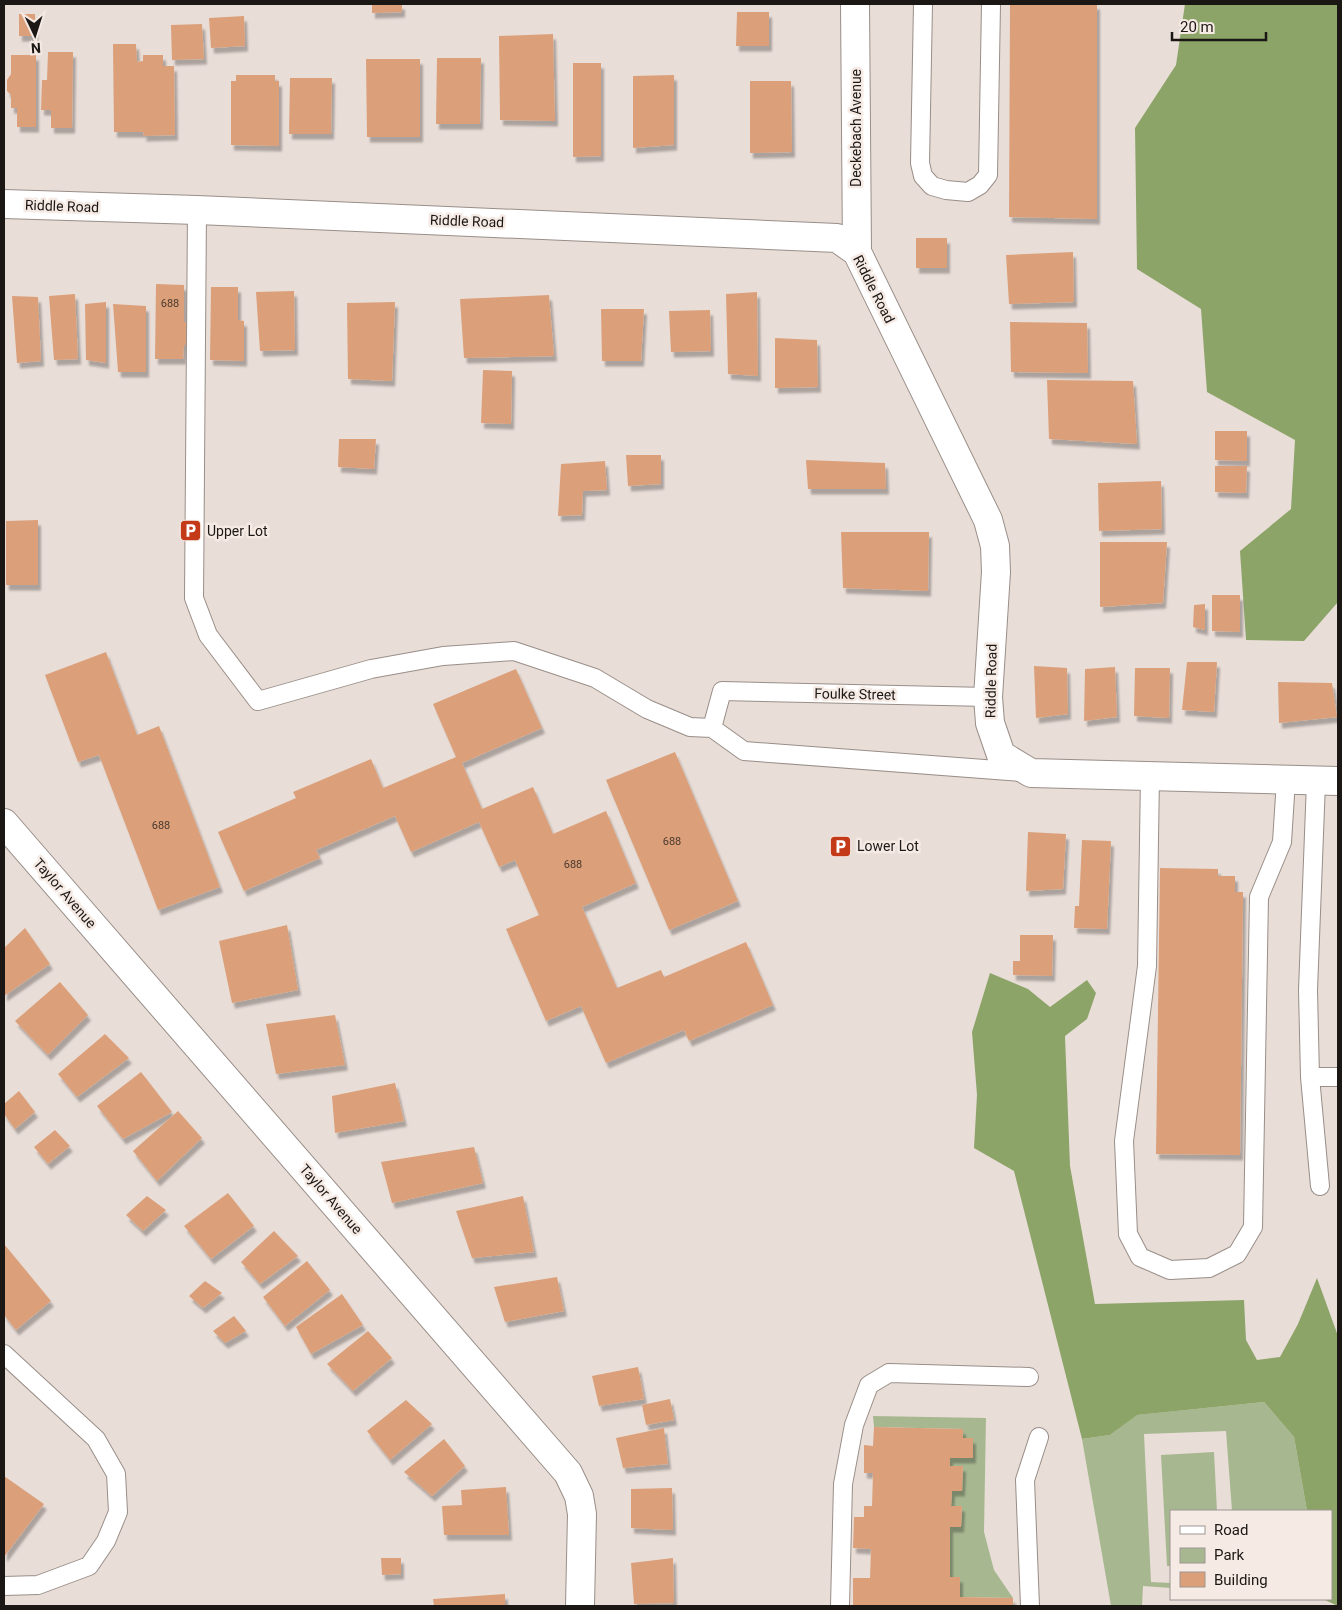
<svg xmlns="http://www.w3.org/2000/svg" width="1342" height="1610" font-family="Roboto,sans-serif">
<defs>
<filter id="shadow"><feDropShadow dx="3" dy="5.5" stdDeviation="1" flood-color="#0004"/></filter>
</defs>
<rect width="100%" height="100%" fill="#e9ddd7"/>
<path fill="#a7b891" d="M1264,1402L1294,1437L1307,1511H1232L1226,1431L1144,1434L1151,1582L1171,1583V1588L1143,1586L1142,1606H1111L1082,1439L1110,1435L1136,1415Z
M873,1416L986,1418L984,1532L994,1570L1013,1598L960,1597V1577H950V1527H961L962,1507L951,1506L952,1491H962L963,1467L950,1466V1458H973V1438H963V1429L874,1427Z
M1214,1452L1217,1511H1171V1566H1167L1161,1455Z"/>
<path fill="#8ca468" d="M1185,4H1338V602L1304,641L1246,640L1240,551L1291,509L1295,440L1207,392L1201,309L1137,269L1135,128L1176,65Z
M990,973L1028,989L1050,1007L1087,980L1096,993L1087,1019L1065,1036L1070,1166L1095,1304L1244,1300L1246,1340L1257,1360L1280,1357L1298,1324L1317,1278L1338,1336V1606L1323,1599H1331V1511H1307L1294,1437L1264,1402L1137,1415L1110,1435L1082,1439L1014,1171L974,1148L977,1095L972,1032Z"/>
<path fill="#dba07a" filter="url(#shadow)" d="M372,4H402V12L372,13Z
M1010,4H1097V219L1009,217Z
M737,12H769V46H736Z
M19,14H35V36H19Z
M244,16L245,46L211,48L209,18Z
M202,24L204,59L172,60L171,25Z
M553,34L555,121L500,120L499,36Z
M113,44H136L137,62L143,61V55H163V66H174L175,135L143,136L144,132H114Z
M48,52H73L72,128H51V110H41L42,80H47Z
M11,55H36V127H17V108H11V95L7,91V80L11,74Z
M437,58H481L480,124H436Z
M366,59H420V137H367Z
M573,63H601V156L573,157Z
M236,75H275V81H279V146L231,145V81H236Z
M674,75V145L633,148V76Z
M290,78H332L331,134H289Z
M750,81H791L792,152L750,153Z
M916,238H947V268H916Z
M1073,252L1074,302L1009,304L1006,255Z
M156,284L184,285V322H193V345H184L183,359H155Z
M211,287H238V320L244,321V361L210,360Z
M294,291L295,350L260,351L256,292Z
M757,292L758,376L728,374L726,294Z
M75,294L78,359L54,360L49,296Z
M549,295L554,356L464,358L460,299Z
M12,296L38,297L41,361L17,363Z
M106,302V363L86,360L85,304Z
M395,302L392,381L348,379L347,303Z
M113,304L146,306V372H118Z
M601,309H644L641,361H602Z
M710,310L711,351L671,352L669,311Z
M1010,322L1087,323L1088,373L1011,372Z
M775,338L817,340L818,387L775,388Z
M483,370L512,371L511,424L481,423Z
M1047,380L1133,381L1137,444L1049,439Z
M1215,431H1247V461L1215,460Z
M339,439H376L374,469L338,467Z
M626,455H661V484L628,486Z
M806,460L885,463L886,489H808Z
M605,461L607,490L583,491L582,515L558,516L561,464Z
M1215,466H1247L1246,493L1215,492Z
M1161,481L1162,529L1099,531L1098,483Z
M38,520V585H6V521Z
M841,532H929L928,591L843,588Z
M1100,542H1167L1163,603L1100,607Z
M1212,595H1240V632L1212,631Z
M1205,604V630L1193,627L1194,605Z
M106,652L137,735L159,726L220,887L158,910L99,755L78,762L45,675Z
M1187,662H1217L1214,712L1182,710Z
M1034,666L1067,668L1068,714L1036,718Z
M1115,667L1117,717L1084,721L1085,669Z
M1135,668H1170L1169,718L1134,716Z
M516,669L542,728L462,763L482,809L533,787L553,834L606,811L636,883L582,907L617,988L661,970L664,977L746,942L773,1005L689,1041L684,1030L606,1063L581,1006L546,1021L506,929L539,915L515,860L499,867L479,822L411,852L395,816L316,850L320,858L244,891L218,832L296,798L293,792L371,759L383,788L456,757L433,704Z
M1278,682L1332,683L1337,717L1279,723Z
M675,752L738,901L669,930L606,780Z
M1028,832L1066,834L1063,889L1026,891Z
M1082,840L1111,841L1107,929L1074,928L1075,906H1079Z
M1160,868L1218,869V876H1235V892H1243L1240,1155L1156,1154Z
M287,925L298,990L232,1003L219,941Z
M25,928L50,964L4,996V948Z
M1020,935H1053L1052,976L1013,975V961H1020Z
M60,982L88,1015L48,1055L15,1021Z
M335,1015L345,1065L276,1074L266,1024Z
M105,1034L129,1058L77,1097L58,1074Z
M141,1072L172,1112L123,1139L97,1106Z
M395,1083L404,1121L335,1133L332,1096Z
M19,1091L35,1112L15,1129L4,1114V1104Z
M178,1111L202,1138L157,1181L133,1151Z
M55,1130L70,1146L48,1164L34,1147Z
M474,1147L483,1183L392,1203L381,1162Z
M228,1193L254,1226L211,1259L184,1226Z
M147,1196L166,1210L143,1231L126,1215Z
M523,1196L534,1252L472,1258L456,1211Z
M274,1231L298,1256L260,1284L241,1262Z
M4,1244L51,1301L16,1330L4,1315Z
M307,1261L330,1290L285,1326L263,1297Z
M557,1277L564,1311L505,1322L494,1287Z
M205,1281L222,1293L203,1308L189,1296Z
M342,1294L363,1325L311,1354L296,1327Z
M234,1316L246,1331L225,1343L213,1331Z
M368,1331L392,1358L353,1391L327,1364Z
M638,1367L644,1399L599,1406L592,1376Z
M670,1399L674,1420L646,1425L642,1405Z
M406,1400L432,1424L390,1460L367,1431Z
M874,1427L963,1429V1438H973V1458H950V1466H963L962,1491H952L951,1506H962L961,1527H950V1577H960V1597L1013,1598V1606H853V1578H870L871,1549L853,1548L854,1517H864V1506H872L873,1473H864V1445L873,1446Z
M664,1428L668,1464L623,1468L616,1438Z
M444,1439L465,1466L432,1496L404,1472Z
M4,1476L44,1504L4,1557Z
M506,1487L509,1535H444L442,1506L462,1505L461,1490Z
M672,1488L673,1530L631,1528V1489Z
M381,1558H401V1574L382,1575Z
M673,1558L674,1603L634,1604L631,1563Z
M505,1594V1606H434L433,1599Z"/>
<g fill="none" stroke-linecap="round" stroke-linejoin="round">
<defs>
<path id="service" d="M923,4L920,163L923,176L932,186L946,190L968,192L980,185L988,175L991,4
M197,210L194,598L208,635L258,701L371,669L443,656L514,651L595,678L647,709L690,727L712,728L744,751L1023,772
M712,728L722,691L988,697
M1150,776L1147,966L1124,1141L1128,1234L1140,1257L1170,1270L1209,1268L1237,1254L1253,1227L1259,897L1282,842L1286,780
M1316,782L1308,990L1310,1077L1320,1186
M1310,1077H1338
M4,1354L96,1439L116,1474L118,1512L106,1541L89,1566L38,1585L4,1586
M840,1606L843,1484L854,1425L869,1385L889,1373L1029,1377
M1030,1606L1025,1480L1039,1437"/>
<path id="minor" d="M855,4L857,252
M4,204L197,210L837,238L857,252L988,520L995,546L996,572L988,697L990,723L1001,755L1031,773L1338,781
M4,823L568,1473L579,1496L582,1514L580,1606"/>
</defs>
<use href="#service" stroke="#998e88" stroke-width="20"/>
<use href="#minor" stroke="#998e88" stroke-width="30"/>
<use href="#service" stroke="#fff" stroke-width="18"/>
<use href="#minor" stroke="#fff" stroke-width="28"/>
</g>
<defs>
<symbol id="parking-square" viewBox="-11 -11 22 22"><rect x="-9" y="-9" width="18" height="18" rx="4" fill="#c43a18" stroke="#f6eae4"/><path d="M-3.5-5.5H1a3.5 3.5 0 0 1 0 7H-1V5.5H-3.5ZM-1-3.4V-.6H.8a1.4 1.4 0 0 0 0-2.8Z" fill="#fff"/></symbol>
</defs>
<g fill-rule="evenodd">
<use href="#parking-square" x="178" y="518" width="25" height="25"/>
<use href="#parking-square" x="828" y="834" width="25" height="25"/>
</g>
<g text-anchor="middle" stroke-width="5" stroke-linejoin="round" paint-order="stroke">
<g font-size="11" fill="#4b392e">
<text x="170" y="307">688</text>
<text x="161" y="829">688</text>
<text x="672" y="845">688</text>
<text x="573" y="868">688</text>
</g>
<g font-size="14" fill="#1b1715" stroke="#f6eae4">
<text transform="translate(856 128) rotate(-90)" y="5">Deckebach Avenue</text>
<text transform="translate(62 206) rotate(2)" y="5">Riddle Road</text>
<text transform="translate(467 221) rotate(2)" y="5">Riddle Road</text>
<text transform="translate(874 289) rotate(63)" y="5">Riddle Road</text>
<text transform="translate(991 681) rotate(-89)" y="5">Riddle Road</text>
<text transform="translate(855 694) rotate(1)" y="5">Foulke Street</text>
<text transform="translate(65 893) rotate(49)" y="5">Taylor Avenue</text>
<text transform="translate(331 1199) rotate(49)" y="5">Taylor Avenue</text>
</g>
<g font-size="14" fill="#1b1715" stroke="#f6eae4" text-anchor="start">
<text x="207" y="536">Upper Lot</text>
<text x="857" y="851">Lower Lot</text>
</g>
</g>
<rect width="1342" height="1610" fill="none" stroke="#1b1715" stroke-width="10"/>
<rect x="1170" y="1510" width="162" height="90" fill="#f6eae4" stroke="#9e9691"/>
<rect x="1180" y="1526" width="25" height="8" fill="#ffffff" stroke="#9e9691"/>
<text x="1214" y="1535" font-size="15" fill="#1b1715">Road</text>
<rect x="1180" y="1548" width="25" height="15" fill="#a7b891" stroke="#9e9691"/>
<text x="1214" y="1560" font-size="15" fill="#1b1715">Park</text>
<rect x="1180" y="1572" width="25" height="15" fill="#dba07a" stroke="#9e9691"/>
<text x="1214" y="1585" font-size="15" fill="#1b1715">Building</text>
<g transform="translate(35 35) rotate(176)" stroke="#f6eae4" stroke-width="4" paint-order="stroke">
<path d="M0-4L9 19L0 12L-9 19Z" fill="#1b1715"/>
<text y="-8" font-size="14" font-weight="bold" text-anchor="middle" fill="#1b1715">N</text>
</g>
<path d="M1172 32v8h94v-8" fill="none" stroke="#1b1715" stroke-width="2.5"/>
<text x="1180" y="32" font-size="15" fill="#1b1715" stroke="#f6eae4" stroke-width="4" paint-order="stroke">20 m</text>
</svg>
